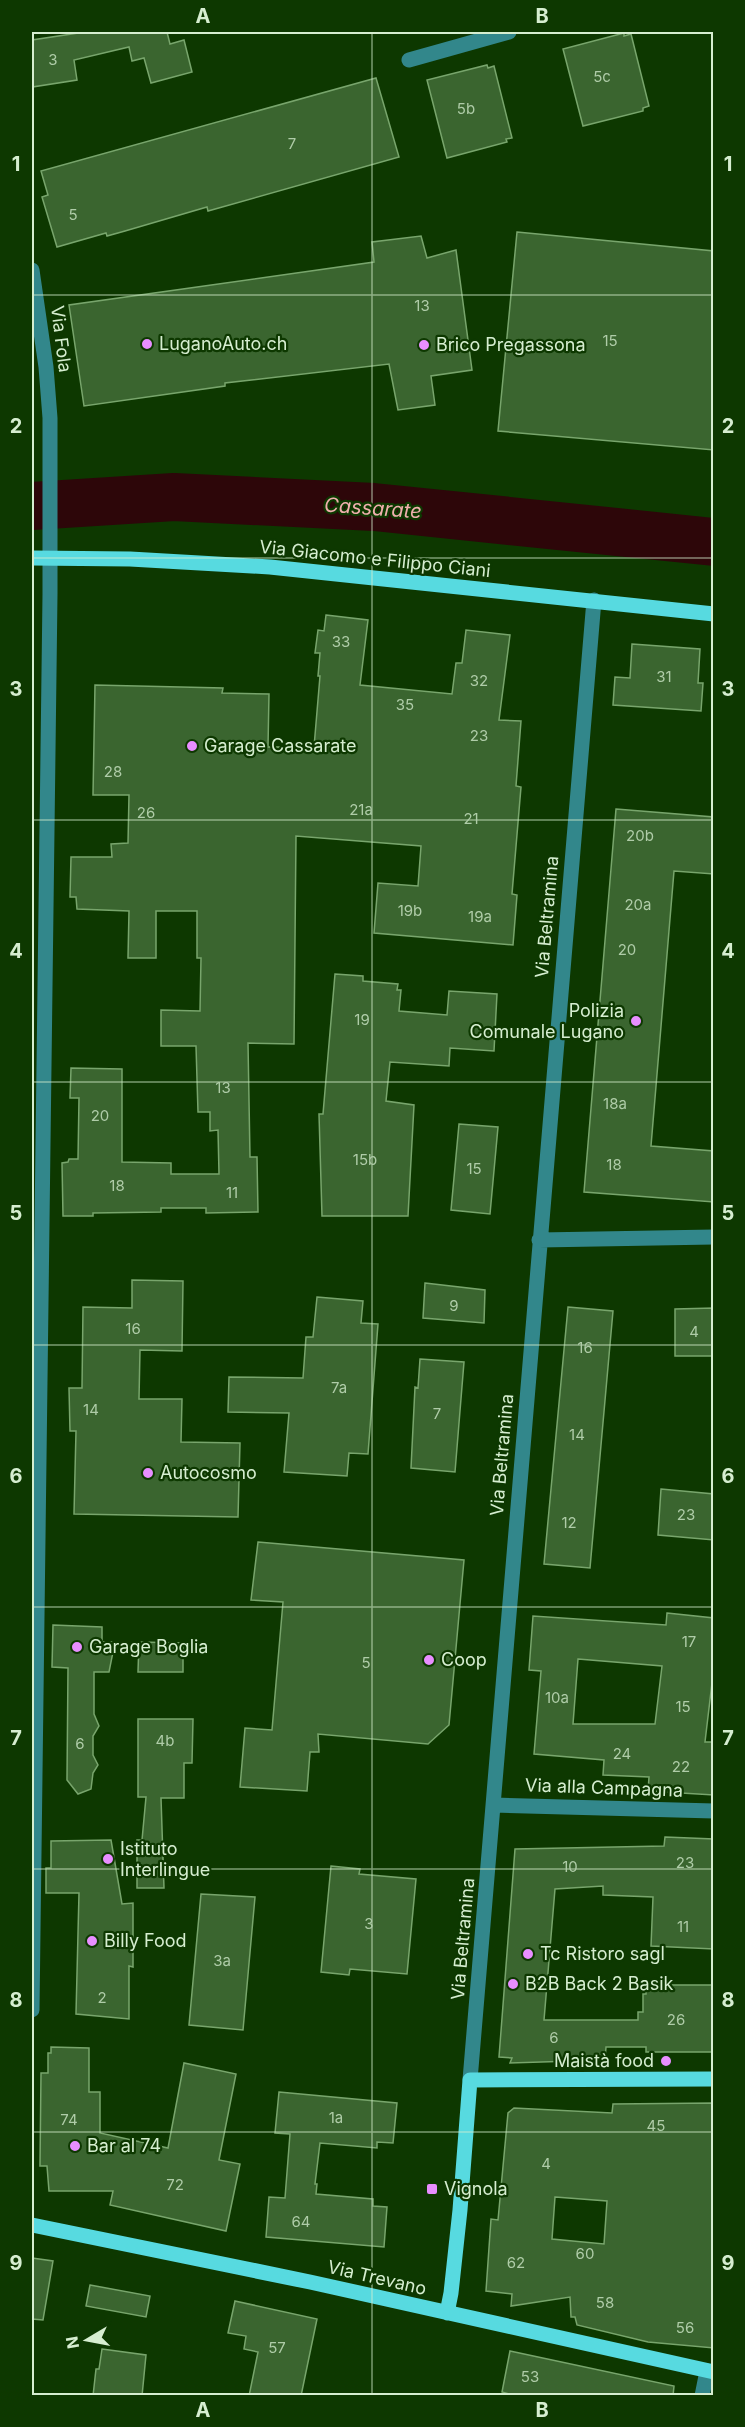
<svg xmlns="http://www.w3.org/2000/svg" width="745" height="2427" font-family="Inter,sans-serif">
<rect width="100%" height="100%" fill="#0d3800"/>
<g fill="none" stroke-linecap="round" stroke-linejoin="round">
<path stroke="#2d0609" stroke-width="48" d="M32,506L174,497L374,507L714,542"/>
</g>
<path fill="#3a652f" stroke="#78a56c" stroke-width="1.5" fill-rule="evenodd" d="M85,32H167L170,44L184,40L192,72L151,83L144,58L132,61L129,47L74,60L77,80L32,87V40Z
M624,33V36L631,34L649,106L643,108V111L583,126L563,49Z
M487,65L488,68L494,66L512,138L506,139L507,142L447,158L427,80Z
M376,78L399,157L208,211L207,207L125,231L107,236L106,233L57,247L42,197L48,195L41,171Z
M517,232L714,251V450L498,431Z
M421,236L427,258L456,250L472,370L431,376L435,405L398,410L389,364L225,383V386L84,406L69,305L374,262L372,242Z
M326,615L368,620L360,685L452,694L456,663H462L466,630L510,635L499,720L521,721L516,786L521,787L512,894L517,895L513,945L374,933L378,883L418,886L421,846L296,836L294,1044L248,1043L250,1157H257L258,1212L206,1213V1208H161V1212L93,1213V1216H63L62,1163L68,1162L69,1159H78L79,1098H70L71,1068L122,1069V1162L171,1163V1174H219L218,1130L210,1131V1112H198L196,1046H161V1010L200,1011L201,958H197V911H156V958H128L129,911L77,909L76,897H70L71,857H112L111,844L128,843L129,795H93L95,685L223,688L222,693L269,694L268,747H314L320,676H318L320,653H315L318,630L324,631Z
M632,644L700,649L698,683H703L701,711L613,705L615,677L630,678Z
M616,809L714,817V874L674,871L651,1146L714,1151V1202L584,1192Z
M335,974L363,976V981L398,984L397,990H401L399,1011L447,1015L449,991L497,994L494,1051L450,1048L449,1066L390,1062L386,1101L414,1105L408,1216H322L319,1114H323Z
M459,1124L498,1127L490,1214L451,1210Z
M132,1280L183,1281L182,1351L140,1350L139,1399H182L181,1442L240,1443L238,1517L74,1514L76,1431H70L69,1388H82L83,1307L132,1308Z
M425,1283L485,1290L484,1323L423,1318Z
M317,1297L363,1301L361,1323L378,1324L368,1454L349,1453L347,1476L284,1472L289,1413L228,1412L229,1377L303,1378L306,1337H313Z
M568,1307L613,1311L590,1568L544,1564Z
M714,1308V1356H675V1309Z
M420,1359L464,1362L455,1472L411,1468L415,1387L418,1388Z
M661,1489L714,1494V1540L658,1535Z
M258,1542L464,1560L449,1725L428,1744L318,1734L319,1752H310L307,1791L240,1787L245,1728L272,1730L283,1602L251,1600Z
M667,1613L714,1618V1666L705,1742H714V1795L648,1791L649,1777L603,1775L604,1760L534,1754L541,1671L529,1670L533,1616L666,1625ZM578,1659L662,1666L655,1724H573Z
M53,1625L102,1627V1642H115L109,1672H94V1714L99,1726L93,1736V1755L98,1765L93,1773L91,1789L78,1794L67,1780L68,1668L52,1667Z
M139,1642L183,1643V1672H138Z
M138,1719H193L192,1763H184V1798H161L164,1888H137V1840H142L146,1797H138Z
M665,1837L714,1839V1949L651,1946L653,1897L603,1895V1886L555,1889L544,2020H638V2012H643V1994H646V1985H714V2052H646V2047H606L605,2060L510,2063L512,2058L499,2057L515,1849L664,1846Z
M111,1840L122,1904L133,1903V1967L129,1966V2019L76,2014L79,1893H46V1868H51V1841Z
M331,1866L360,1869L359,1874L416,1879L407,1974L350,1969L349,1975L321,1972Z
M201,1894L255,1897L243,2030L189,2025Z
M51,2047L89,2048V2092H100V2133L168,2148L184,2063L236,2074L219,2160L240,2164L226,2231L110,2205L113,2191H49L47,2166H40L41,2073H48V2053H51Z
M279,2092L397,2103L393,2143L377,2142V2148L320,2143L315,2184H317L316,2194L373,2199V2206L387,2207L384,2247L266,2237L269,2197L285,2198L290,2134L275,2133Z
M714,2103V2348L648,2342L577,2325L575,2317H571L570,2297L511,2306L512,2294L486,2291L491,2219L498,2220L508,2113L514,2108L612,2113L613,2104ZM555,2197L607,2201L604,2244L552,2239Z
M32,2258L53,2261L43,2320L32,2319Z
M90,2285L150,2296L146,2317L86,2306Z
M235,2301L317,2319L301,2396H249L258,2352L244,2349L246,2336L228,2333Z
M102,2349L146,2355L142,2396H93L96,2369H99Z
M510,2351L674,2386L673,2396H516L502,2392Z"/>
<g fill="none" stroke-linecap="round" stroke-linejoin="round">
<path stroke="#32878b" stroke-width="15" d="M409,60L509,32
M32,270L46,367L50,418V594L32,2010
M539,1240L714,1237
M494,1805L714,1811
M470,2080L594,600
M702,2396L707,2371"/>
<path stroke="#57dae0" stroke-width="15" d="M32,558L130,559L270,567L714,614
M32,2225L310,2282L714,2372
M447,2313L451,2293L460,2210L470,2080L714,2079"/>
</g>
<path fill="none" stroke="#d6eed0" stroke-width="1.5" stroke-opacity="0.55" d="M372,32V2396M32,295H714M32,558H714M32,820H714M32,1082H714M32,1345H714M32,1607H714M32,1869H714M32,2132H714"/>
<g fill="#e88eff" stroke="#0d3800" stroke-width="2">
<circle cx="147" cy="344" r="6"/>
<circle cx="424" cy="345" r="6"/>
<circle cx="192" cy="746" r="6"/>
<circle cx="636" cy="1021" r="6"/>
<circle cx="148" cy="1473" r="6"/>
<circle cx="77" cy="1647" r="6"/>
<circle cx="429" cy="1660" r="6"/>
<circle cx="108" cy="1859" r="6"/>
<circle cx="92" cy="1941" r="6"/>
<circle cx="528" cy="1954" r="6"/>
<circle cx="513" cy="1984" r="6"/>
<circle cx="666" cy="2061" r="6"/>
<circle cx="75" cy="2146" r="6"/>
<rect x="426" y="2183" width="12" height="12" rx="3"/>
</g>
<g text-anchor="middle" stroke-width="4.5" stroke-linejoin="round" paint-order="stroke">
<g font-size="15" fill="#afcca8">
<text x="53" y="65">3</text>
<text x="602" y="82">5c</text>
<text x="466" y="114">5b</text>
<text x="292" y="149">7</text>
<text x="73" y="220">5</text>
<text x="422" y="311">13</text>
<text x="610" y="346">15</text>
<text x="341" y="647">33</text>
<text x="664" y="682">31</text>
<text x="479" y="686">32</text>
<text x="405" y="710">35</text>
<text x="479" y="741">23</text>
<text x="113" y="777">28</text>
<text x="361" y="815">21a</text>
<text x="146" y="818">26</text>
<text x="471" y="824">21</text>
<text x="640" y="841">20b</text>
<text x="638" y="910">20a</text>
<text x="410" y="916">19b</text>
<text x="480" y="922">19a</text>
<text x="627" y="955">20</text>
<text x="362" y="1025">19</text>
<text x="223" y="1093">13</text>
<text x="615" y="1109">18a</text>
<text x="100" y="1121">20</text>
<text x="365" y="1165">15b</text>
<text x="614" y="1170">18</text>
<text x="474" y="1174">15</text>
<text x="117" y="1191">18</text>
<text x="232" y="1198">11</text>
<text x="454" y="1311">9</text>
<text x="133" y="1334">16</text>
<text x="694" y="1337">4</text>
<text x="585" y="1353">16</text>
<text x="339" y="1393">7a</text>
<text x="91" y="1415">14</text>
<text x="437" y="1419">7</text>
<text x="577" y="1440">14</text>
<text x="686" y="1520">23</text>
<text x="569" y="1528">12</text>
<text x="689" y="1647">17</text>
<text x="366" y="1668">5</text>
<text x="557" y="1703">10a</text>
<text x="683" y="1712">15</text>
<text x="165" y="1746">4b</text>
<text x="80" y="1749">6</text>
<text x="622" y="1759">24</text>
<text x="681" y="1772">22</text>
<text x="685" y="1868">23</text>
<text x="570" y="1872">10</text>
<text x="369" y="1929">3</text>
<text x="683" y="1932">11</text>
<text x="222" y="1966">3a</text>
<text x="102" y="2003">2</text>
<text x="676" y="2025">26</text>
<text x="554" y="2043">6</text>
<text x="336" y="2123">1a</text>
<text x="69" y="2125">74</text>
<text x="656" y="2131">45</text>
<text x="546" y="2169">4</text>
<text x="175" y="2190">72</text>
<text x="301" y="2227">64</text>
<text x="585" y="2259">60</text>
<text x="516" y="2268">62</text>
<text x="605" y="2308">58</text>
<text x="685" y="2333">56</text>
<text x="277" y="2353">57</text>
<text x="530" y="2382">53</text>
</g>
<g font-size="18" fill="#d6eed0" stroke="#0d3800">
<text transform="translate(61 339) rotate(83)" y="6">Via Fola</text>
<text transform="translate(375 559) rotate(6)" y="6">Via Giacomo e Filippo Ciani</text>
<text transform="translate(547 917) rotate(-85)" y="6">Via Beltramina</text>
<text transform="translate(502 1455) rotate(-85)" y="6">Via Beltramina</text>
<text transform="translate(604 1788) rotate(2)" y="6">Via alla Campagna</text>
<text transform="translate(463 1939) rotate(-85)" y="6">Via Beltramina</text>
<text transform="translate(377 2278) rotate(13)" y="6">Via Trevano</text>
</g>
<g font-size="18" fill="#d6eed0" stroke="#0d3800" text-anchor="start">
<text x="159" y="350">LuganoAuto.ch</text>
<text x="436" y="351">Brico Pregassona</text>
<text x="204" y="752">Garage Cassarate</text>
<text x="624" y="1017" text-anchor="end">Polizia<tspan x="624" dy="21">Comunale Lugano</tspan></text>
<text x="160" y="1479">Autocosmo</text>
<text x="89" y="1653">Garage Boglia</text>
<text x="441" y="1666">Coop</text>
<text x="120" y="1855">Istituto<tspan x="120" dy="21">Interlingue</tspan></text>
<text x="104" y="1947">Billy Food</text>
<text x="540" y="1960">Tc Ristoro sagl</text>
<text x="525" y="1990">B2B Back 2 Basik</text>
<text x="654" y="2067" text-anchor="end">Maistà food</text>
<text x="87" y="2152">Bar al 74</text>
<text x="444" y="2195">Vignola</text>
</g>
<g font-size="20" font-style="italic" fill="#f0afae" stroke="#0d3800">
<text transform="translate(373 508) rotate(4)" y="7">Cassarate</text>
</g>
</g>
<rect width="745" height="2427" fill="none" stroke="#0d3800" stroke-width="66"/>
<g transform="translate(87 2340) rotate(260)" stroke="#0d3800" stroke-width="4.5" paint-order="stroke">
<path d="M0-4.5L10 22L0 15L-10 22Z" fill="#d6eed0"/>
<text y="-9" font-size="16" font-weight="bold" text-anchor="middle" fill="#d6eed0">N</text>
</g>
<rect x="33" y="33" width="679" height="2361" fill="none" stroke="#d6eed0" stroke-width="2"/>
<g font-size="20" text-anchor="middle" font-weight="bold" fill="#d6eed0">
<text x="203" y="23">A</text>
<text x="542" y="23">B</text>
<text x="16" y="171">1</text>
<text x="728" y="171">1</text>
<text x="16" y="433">2</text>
<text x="728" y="433">2</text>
<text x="16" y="696">3</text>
<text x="728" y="696">3</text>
<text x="16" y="958">4</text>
<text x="728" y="958">4</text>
<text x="16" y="1220">5</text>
<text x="728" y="1220">5</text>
<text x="16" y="1483">6</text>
<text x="728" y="1483">6</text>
<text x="16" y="1745">7</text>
<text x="728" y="1745">7</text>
<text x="16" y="2007">8</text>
<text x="728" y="2007">8</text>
<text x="16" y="2270">9</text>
<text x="728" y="2270">9</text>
<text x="203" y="2417">A</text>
<text x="542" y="2417">B</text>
</g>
</svg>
